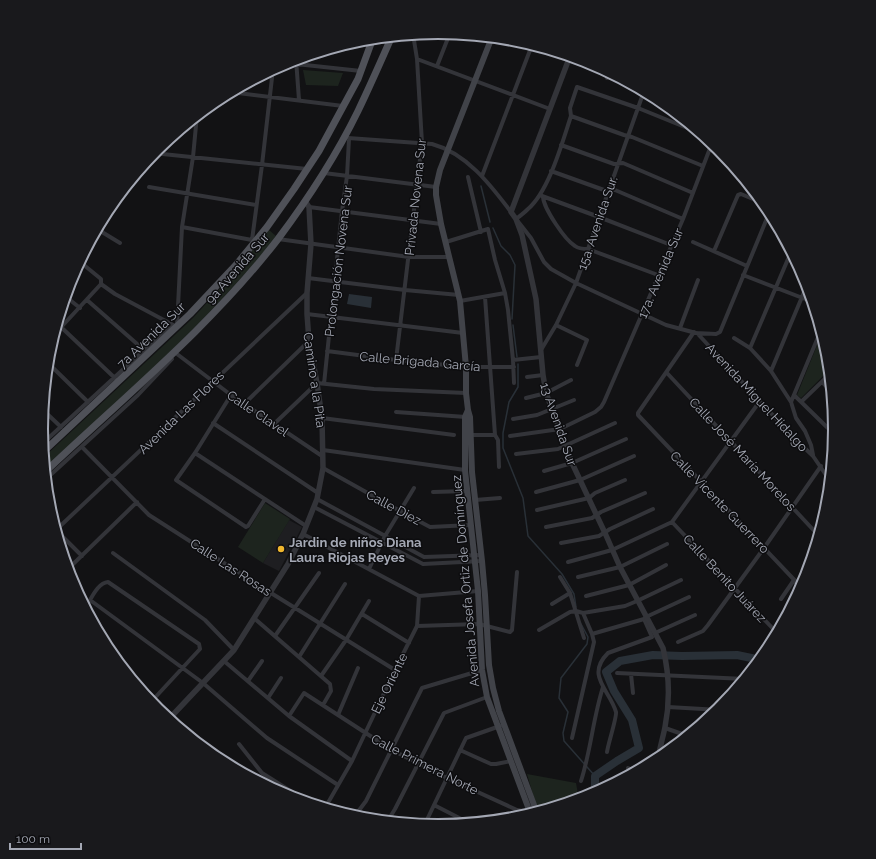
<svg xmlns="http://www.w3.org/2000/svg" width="876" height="859" font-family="Raleway,sans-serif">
<rect width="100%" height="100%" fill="#121214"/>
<path fill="#1e1e21" d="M289,520L302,527L279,571L263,563Z"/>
<path fill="#1d241e" d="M303,70L343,73L338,86L306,85Z
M269,230L276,236C265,250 255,264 243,276C182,345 112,406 44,469L43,458L193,318L237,270Z
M822,333L828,352L830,369L801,398L797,395Z
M265,503L290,519L263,563L238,547Z
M527,774L576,783L579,800L538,812Z"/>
<path fill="#293037" d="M349,294L372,297L371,308L347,304Z"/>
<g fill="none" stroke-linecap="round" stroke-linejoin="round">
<path stroke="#293037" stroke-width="1.5" d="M481,186L490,222
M493,228L501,246L510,255L515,265L512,319
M513,325L517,357
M518,364V387L509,402L503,433V448L523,498L528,536L562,574L574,594L576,607
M581,624L588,637L587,644L561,678L559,698L568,712L563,733L564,741L595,776"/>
<path stroke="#293037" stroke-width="8" d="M595,794V776L617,761L639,748L632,720L614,691L606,672L620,661L653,655L682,656L737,655L761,660"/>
<path stroke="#333439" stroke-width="4" d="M296,59L299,100
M417,59L550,109
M296,64L361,71
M437,66L450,33
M607,78L609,73
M230,92L343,106
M571,116L624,135L632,137L703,166
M702,134L638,108L577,87L570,108L571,116C562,143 549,191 528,209C524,213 520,216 516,219L531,238L544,262L551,269L576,283L666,325L696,333L716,334L720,332L770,211
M348,138L432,144C466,153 490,184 511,212
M561,145L614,164L623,163L693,193
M153,153L307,169
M551,171L604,190H615L683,219
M324,173L436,187
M482,176L532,45
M468,177L481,232
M149,187L256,205
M542,196L599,217L671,245
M543,197C544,209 565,240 575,246C579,249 583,249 588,249L658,275
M309,207L441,224
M182,227L252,240
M97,229L120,243
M92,238L106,218L111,204
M278,239L409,257H449
M254,242L252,240L262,165L273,69
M446,242L488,229L495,260L505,293L508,310L513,360L514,383
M693,242L747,266
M714,251L738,195L741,194L765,204
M79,261L101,279V284L115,294L177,327
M743,275L813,302
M308,278L405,290L459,295
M65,296L80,308
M485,297L495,435L498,440L499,467
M87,300L144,350
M460,301L505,293
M307,314L463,333
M556,325L587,340L577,365
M177,326L182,227L193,157L197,115
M62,328L117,380
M680,328L698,280
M694,332L638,413V415L802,588
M697,333L793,437L813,456L830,481
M53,336L101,284
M734,338L750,348L771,371L791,402L796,418L805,431L811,445L813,455
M750,348L791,252
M541,350L556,325L576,283L644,91
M327,351L396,360L466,367H514
M177,354L231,395L322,456
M396,360L422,143L417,59L413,34
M513,360L541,357
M47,362L88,402
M771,371L807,285
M667,373L819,536
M527,377L543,375
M822,382L832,392
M324,384L342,211L347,176L349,139
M231,395L195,453L176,480L246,527L248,526L265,499
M794,395L835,435
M526,398L546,393L571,380
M802,401L830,374
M791,402L821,330
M244,404L309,341
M42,409L61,427
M396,412L466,417
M322,418L454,435
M513,419L537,415L574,400
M213,423L318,493
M274,424L317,383L374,389L466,393
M471,435H495
M510,436L560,429L595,412L601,407L604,402L683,219L712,143
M42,444L167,329L175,327
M82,447L149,515L271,593L395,670
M323,450L465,470
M195,453L306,526
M516,454L558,449L615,423
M323,468L400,511L430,527L471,525
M544,471L572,463L626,439
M825,472L832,466
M45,480L138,395L172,359
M433,492L467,491
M536,492L580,480L634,456
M317,499L424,557L481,555
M475,500L500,498
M314,507L423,564L482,561
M537,510L589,498L595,493L625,480
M672,522L777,633
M546,527L592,518L601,512L645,493
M303,534L419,596L478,591
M561,543L599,536L610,529L653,509
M113,553L205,620L234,650
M82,556L56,530L307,293
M568,562L612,550L672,522L760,401
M369,569L385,536L414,488
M67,570L137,502
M560,577L570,593L584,638
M578,577L620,567L667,544
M586,596L629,585L666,565
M781,599L794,580
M90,600L203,683L267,738L338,785
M552,604L570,593
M85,608C91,600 97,583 108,582L199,644L200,649L150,703
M362,614L409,643
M254,618L330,684L331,691L323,705
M417,626L479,624L510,632L512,630L517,572
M539,630L570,612L576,611L583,613L625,606L637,601L681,580
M655,633L695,615
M592,634L644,619L646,617L689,597
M275,636L319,573
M678,642L703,631L708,625L764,548L821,466
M299,657L345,584
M224,661L289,716L352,761
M617,673L745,679
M631,674L633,693
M321,676L346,640L369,601
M248,681L262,661
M268,698L281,678
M668,707L720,710
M338,715L358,668
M289,716L304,693L392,750L447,778L517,810L530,812
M665,728L688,736
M572,738L594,642L592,634L583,613
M239,744L262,773L311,804
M460,750L491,764H496L511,761
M607,752C608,744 617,717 616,712C610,690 585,676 608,653L652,637L644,619
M628,768L637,772
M581,781C591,750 593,718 603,687
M269,788L274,781
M434,805L471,824
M325,808L352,761L395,670L417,626L419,596
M354,817L366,801L422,688L482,670
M387,822L395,809L444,713L487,697
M424,826L466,738L500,726"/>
<path stroke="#333439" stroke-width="5.5" d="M570,56L511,212L516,219L522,235L536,299L543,375L546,393L552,409L572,463L605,533L620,567L663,648C669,673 670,702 665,727C663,738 659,749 658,761
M55,529V531
M168,720L234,650L288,564L303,534L317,499L323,468L322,418L317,383L309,341L307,314V293L311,244L309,207L305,201"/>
<path stroke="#414349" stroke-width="6" d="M492,37L440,170L436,187V195L441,224L460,301L466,367V393L468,410L470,417L472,472L482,561L485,595L489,665L493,688L499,711L537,813
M468,410L465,417V470L478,591L482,670L487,697L531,815"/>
<path stroke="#4f5158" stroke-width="7" d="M43,452L190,314L236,265L267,227L294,189L319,151L358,79L373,38
M45,472C124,397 211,326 278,239C308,199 336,156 358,111C370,86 381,61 392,36"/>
</g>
<circle fill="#f0b62e" stroke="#0d0d0f" stroke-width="1.5" cx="281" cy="549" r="4"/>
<g text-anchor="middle" stroke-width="3" stroke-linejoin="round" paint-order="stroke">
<g font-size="13" fill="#a4a8b4" stroke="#0d0d0f">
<text transform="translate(415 197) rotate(-84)" y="5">Privada Novena Sur</text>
<text transform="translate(597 223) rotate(-71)" y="5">15a. Avenida Sur.</text>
<text transform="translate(338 261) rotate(-83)" y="5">Prolongación Novena Sur</text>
<text transform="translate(237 268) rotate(-49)" y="5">9a Avenida Sur</text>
<text transform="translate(660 273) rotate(-67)" y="5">17a. Avenida Sur</text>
<text transform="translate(151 335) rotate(-44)" y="5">7a Avenida Sur</text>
<text transform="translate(420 361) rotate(5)" y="5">Calle Brigada García</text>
<text transform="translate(315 380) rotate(82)" y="5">Camino a la Pita</text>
<text transform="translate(757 397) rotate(47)" y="5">Avenida Miguel Hidalgo</text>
<text transform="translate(181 412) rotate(-44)" y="5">Avenida Las Flores</text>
<text transform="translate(258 413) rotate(34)" y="5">Calle Clavel</text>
<text transform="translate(559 424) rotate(71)" y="5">13 Avenida Sur</text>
<text transform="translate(743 454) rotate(47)" y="5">Calle José María Morelos</text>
<text transform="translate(720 502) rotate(46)" y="5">Calle Vicente Guerrero</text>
<text transform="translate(394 507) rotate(28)" y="5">Calle Diez</text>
<text transform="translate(231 567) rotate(33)" y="5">Calle Las Rosas</text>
<text transform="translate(725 578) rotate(47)" y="5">Calle Benito Juárez</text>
<text transform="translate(465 581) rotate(-95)" y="5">Avenida Josefa Ortiz de Domínguez</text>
<text transform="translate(389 683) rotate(-64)" y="5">Eje Oriente</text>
<text transform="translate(425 764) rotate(27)" y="5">Calle Primera Norte</text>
</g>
<g font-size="13" font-weight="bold" fill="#a4a8b4" stroke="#0d0d0f" text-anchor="start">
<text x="289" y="547">Jardin de niños Diana<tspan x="289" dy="15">Laura Riojas Reyes</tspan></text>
</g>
</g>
<path d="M0 0H876V859H0ZM48 429a390 390 0 1 1 780 0a390 390 0 1 1-780 0Z" fill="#19191c" fill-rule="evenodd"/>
<path fill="none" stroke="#a4a8b4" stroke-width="2" d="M48 429a390 390 0 1 1 780 0a390 390 0 1 1-780 0Z"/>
<path d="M10 843v6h71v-6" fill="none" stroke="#a4a8b4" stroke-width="2"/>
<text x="16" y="843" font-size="12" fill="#a4a8b4" stroke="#0d0d0f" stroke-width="3" paint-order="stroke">100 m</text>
</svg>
